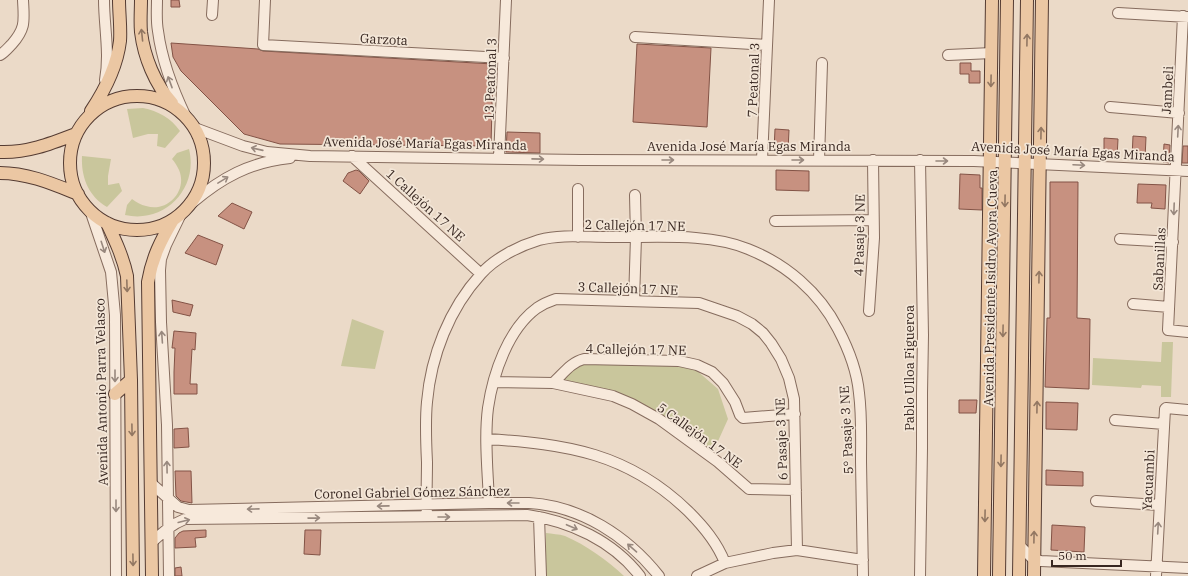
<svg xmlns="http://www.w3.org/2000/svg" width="1188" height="576" font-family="'IBM Plex Serif',serif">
<rect width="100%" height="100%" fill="#ebdac8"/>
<path fill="#c9c69c" d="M143,108C158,111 171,118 180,131L165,148L157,146L158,134H148L133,138L127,109Z
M189,149C199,189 164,224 125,215L127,205L132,199C136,202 141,205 146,206C167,213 188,191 179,170C177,166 175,162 172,159L177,153Z
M82,156L111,159L108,176V185L119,183L122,191L107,207C88,196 81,177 82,156Z
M352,319L384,331L375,369L341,366Z
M1162,342H1173L1171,397H1161V386L1142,385L1141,388L1092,385L1093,358L1161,362Z
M587,364L685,365L695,369L718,389L728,419L714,450L654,414L560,383L571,368Z
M546,533C552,534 559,534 565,536C586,545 607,560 624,576H546Z"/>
<path fill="#c79180" stroke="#835346" d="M171,0H179L180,7H171Z
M171,43L258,49L263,51L493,64L491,146L280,144L244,134L181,71L173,57Z
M637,44L711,48L707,127L633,122Z
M960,63H971V71H980V83H969V74H960Z
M775,129L789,130L788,151L774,150Z
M507,132L540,133V153L506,152Z
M1133,136L1146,137L1145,159L1132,158Z
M1104,138L1118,139L1117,158H1104Z
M1164,144L1170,145L1169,163L1163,162Z
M1183,146H1188V163H1182Z
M356,170L359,171L369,181L360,194L343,181L348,173Z
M776,170L809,171V191L776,190Z
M960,174L980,175V188H982V210L959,209Z
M1050,182H1078L1077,318L1090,319L1089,389L1045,387L1047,318H1050Z
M1138,184L1166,185L1165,209L1151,208L1152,203H1137Z
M232,203L252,212L244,229L218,216Z
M198,235L223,245L216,265L185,253Z
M172,300L193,305L190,316L173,312Z
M174,331L196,333L195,350L192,349L190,384H197V394H174V372L175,348H172Z
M959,400H977L976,413H959Z
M1046,402L1078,403L1077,430L1046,429Z
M188,428L189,447L174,448V429Z
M1046,470L1083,472V486L1046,485Z
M175,471H191L192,503L181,501L176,496Z
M1052,525L1085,527L1084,552L1051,550Z
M206,530V537L195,538L196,547L175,548V538L179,533L183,531Z
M305,530H321L320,555L304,554Z
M181,567L182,576H175V568Z"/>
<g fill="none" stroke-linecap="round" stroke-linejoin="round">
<defs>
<path id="minor" d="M104,0C104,26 110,54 105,80
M157,0C157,10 156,21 158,31C162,62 173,90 186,117
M265,0L263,45L504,58
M1118,13L1188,17
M212,15L213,0
M1183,16L1168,330L1188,332
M635,37L767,45
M0,55C5,52 8,48 12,44C26,28 24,21 23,0
M948,55L992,53
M1110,107L1179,113
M195,128L243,146L267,152L310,156L581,160L974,161L1188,171
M352,156L481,274
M499,158L506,0
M762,160L769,0
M819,160L822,63
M192,203C221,178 250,162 290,158
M90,210L111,272L115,315L116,576
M775,221L873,220
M578,237V189
M1120,239L1173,242
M634,301L636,237L635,195
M1133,304L1169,307
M869,311L874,238L873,160
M494,382L553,383L613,396L632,404L659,419L718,462L749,489L796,490
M553,383C563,374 571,362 584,359L679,361L697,365L712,372L723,383L735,402L740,415L743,418L795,414
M1115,420L1164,424
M487,439C567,444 628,453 688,511C703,526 717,542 725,563
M152,484L178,507L189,510L489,503C502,503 515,503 529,503C581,506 627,536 659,576
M1096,501L1159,505
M489,503C488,472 484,439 488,408C493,374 508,329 537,308C543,304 550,301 556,299L699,303L737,316L752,324L763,333L771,343L781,359L789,378L794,399L797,550
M427,516C426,498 427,480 427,462C426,442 425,422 427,402C431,356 449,309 481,274C495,258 519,246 539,240C561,234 585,237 608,237C651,238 707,232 748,249C786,264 819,292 838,329C848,348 857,371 859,393C862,416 861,439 861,462C862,500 862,538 863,576
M539,517L541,576
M152,542C162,533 172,524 185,519L527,515C570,521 613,541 640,576
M1020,546L1034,560L1041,561L1188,568
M169,576L167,425L161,322L160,270L161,259L166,245L181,214
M697,576L725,563L773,553L797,550L863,560
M920,576L922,448V393L923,335L920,160
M1156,576L1165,409L1166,408L1188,410"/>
<path id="major" d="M141,0C141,10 140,21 141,32C144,57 155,84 172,103
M70 163a67 67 0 1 1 134 0a67 67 0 1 1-134 0Z
M91,111C105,90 117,66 120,41C121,28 119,13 119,0
M0,152C27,153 50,144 76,134
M0,173C28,173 53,184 78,194
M107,223C115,240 123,257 127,276L131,380L133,576
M115,394L131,380
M152,576L148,282C152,258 161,240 173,220
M984,576L992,0
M999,576L1007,0
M1019,576L1027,0
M1034,576L1042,0"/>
</defs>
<use href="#minor" stroke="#866c5e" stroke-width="12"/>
<use href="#major" stroke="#543b32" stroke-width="14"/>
<use href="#minor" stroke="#f7e9db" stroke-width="10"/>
<use href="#major" stroke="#ebc7a3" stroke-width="12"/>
</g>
<defs><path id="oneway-shaft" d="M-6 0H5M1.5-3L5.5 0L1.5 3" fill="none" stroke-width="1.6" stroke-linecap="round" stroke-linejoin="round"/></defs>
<g stroke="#927762">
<use href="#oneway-shaft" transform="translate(142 35) rotate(-96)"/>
<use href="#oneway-shaft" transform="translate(1027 40) rotate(-89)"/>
<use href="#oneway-shaft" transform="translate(991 81) rotate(91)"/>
<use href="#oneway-shaft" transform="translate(1041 133) rotate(-89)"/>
<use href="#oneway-shaft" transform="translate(1005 201) rotate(91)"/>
<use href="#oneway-shaft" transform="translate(1039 277) rotate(-89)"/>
<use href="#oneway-shaft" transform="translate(127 286) rotate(88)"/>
<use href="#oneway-shaft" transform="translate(1003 331) rotate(91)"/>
<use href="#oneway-shaft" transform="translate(1037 407) rotate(-89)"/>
<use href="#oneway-shaft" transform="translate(132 430) rotate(89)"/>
<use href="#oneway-shaft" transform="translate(1001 461) rotate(91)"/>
<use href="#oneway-shaft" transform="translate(985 516) rotate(91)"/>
<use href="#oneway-shaft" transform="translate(1034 537) rotate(-89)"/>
<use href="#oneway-shaft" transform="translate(133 560) rotate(89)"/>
</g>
<g stroke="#98887e">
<use href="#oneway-shaft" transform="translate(170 82) rotate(-110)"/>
<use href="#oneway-shaft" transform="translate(1178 131) rotate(-87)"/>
<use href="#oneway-shaft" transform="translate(257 149) rotate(-167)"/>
<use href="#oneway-shaft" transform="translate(538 159) rotate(1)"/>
<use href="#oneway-shaft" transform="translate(668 160)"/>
<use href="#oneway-shaft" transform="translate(798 160)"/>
<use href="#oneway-shaft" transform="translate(942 161)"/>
<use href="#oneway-shaft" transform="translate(1079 165) rotate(3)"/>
<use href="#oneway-shaft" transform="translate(223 180) rotate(-31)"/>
<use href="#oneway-shaft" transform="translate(1174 209) rotate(92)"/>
<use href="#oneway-shaft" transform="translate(103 247) rotate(72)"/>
<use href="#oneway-shaft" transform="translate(162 337) rotate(-94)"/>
<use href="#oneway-shaft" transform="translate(115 376) rotate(90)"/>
<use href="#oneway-shaft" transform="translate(167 467) rotate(-91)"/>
<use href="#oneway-shaft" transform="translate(513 503) rotate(180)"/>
<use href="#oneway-shaft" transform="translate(116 506) rotate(90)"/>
<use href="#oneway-shaft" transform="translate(383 506) rotate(179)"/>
<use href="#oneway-shaft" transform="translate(253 509) rotate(179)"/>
<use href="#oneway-shaft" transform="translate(444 517)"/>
<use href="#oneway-shaft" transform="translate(314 518) rotate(-1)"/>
<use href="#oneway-shaft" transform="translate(184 521) rotate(-14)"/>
<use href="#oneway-shaft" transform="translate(572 527) rotate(23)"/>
<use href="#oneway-shaft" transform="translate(1158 528) rotate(-87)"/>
<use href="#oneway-shaft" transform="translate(632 548) rotate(-139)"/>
</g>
<g text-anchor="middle" stroke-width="3.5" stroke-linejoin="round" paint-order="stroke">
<g font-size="13" fill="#382721" stroke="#f3e6d7">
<text transform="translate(384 39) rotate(3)" y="5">Garzota</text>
<text transform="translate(490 79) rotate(-88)" y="5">13 Peatonal 3</text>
<text transform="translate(753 80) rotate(-88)" y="5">7 Peatonal 3</text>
<text transform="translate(1167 90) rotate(-87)" y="5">Jambeli</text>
<text transform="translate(425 143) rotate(1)" y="5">Avenida José María Egas Miranda</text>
<text x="749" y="151">Avenida José María Egas Miranda</text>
<text transform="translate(1073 151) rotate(3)" y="5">Avenida José María Egas Miranda</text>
<text transform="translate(426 205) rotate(42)" y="5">1 Callejón 17 NE</text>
<text transform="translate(635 225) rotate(1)" y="5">2 Callejón 17 NE</text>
<text transform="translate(859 235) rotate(-89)" y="5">4 Pasaje 3 NE</text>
<text transform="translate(1159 259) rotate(-87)" y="5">Sabanillas</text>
<text transform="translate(628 288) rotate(2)" y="5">3 Callejón 17 NE</text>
<text transform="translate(990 288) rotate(-89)" y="5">Avenida Presidente Isidro Ayora Cueva</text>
<text transform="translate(636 349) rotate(1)" y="5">4 Callejón 17 NE</text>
<text transform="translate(909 368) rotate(-90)" y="5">Pablo Ulloa Figueroa</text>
<text transform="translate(101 392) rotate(-91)" y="5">Avenida Antonio Parra Velasco</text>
<text transform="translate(846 430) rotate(-93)" y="5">5° Pasaje 3 NE</text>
<text transform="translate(700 435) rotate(36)" y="5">5 Callejón 17 NE</text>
<text transform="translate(781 439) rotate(-92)" y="5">6 Pasaje 3 NE</text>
<text transform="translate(1148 480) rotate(-87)" y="5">Yacuambi</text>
<text transform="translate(412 492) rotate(-1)" y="5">Coronel Gabriel Gómez Sánchez</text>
</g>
</g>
<path d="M1052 560v6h69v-6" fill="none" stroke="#382721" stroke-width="2"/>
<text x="1058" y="560" font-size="12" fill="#382721" stroke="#f3e6d7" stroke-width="3" paint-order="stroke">50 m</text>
</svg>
